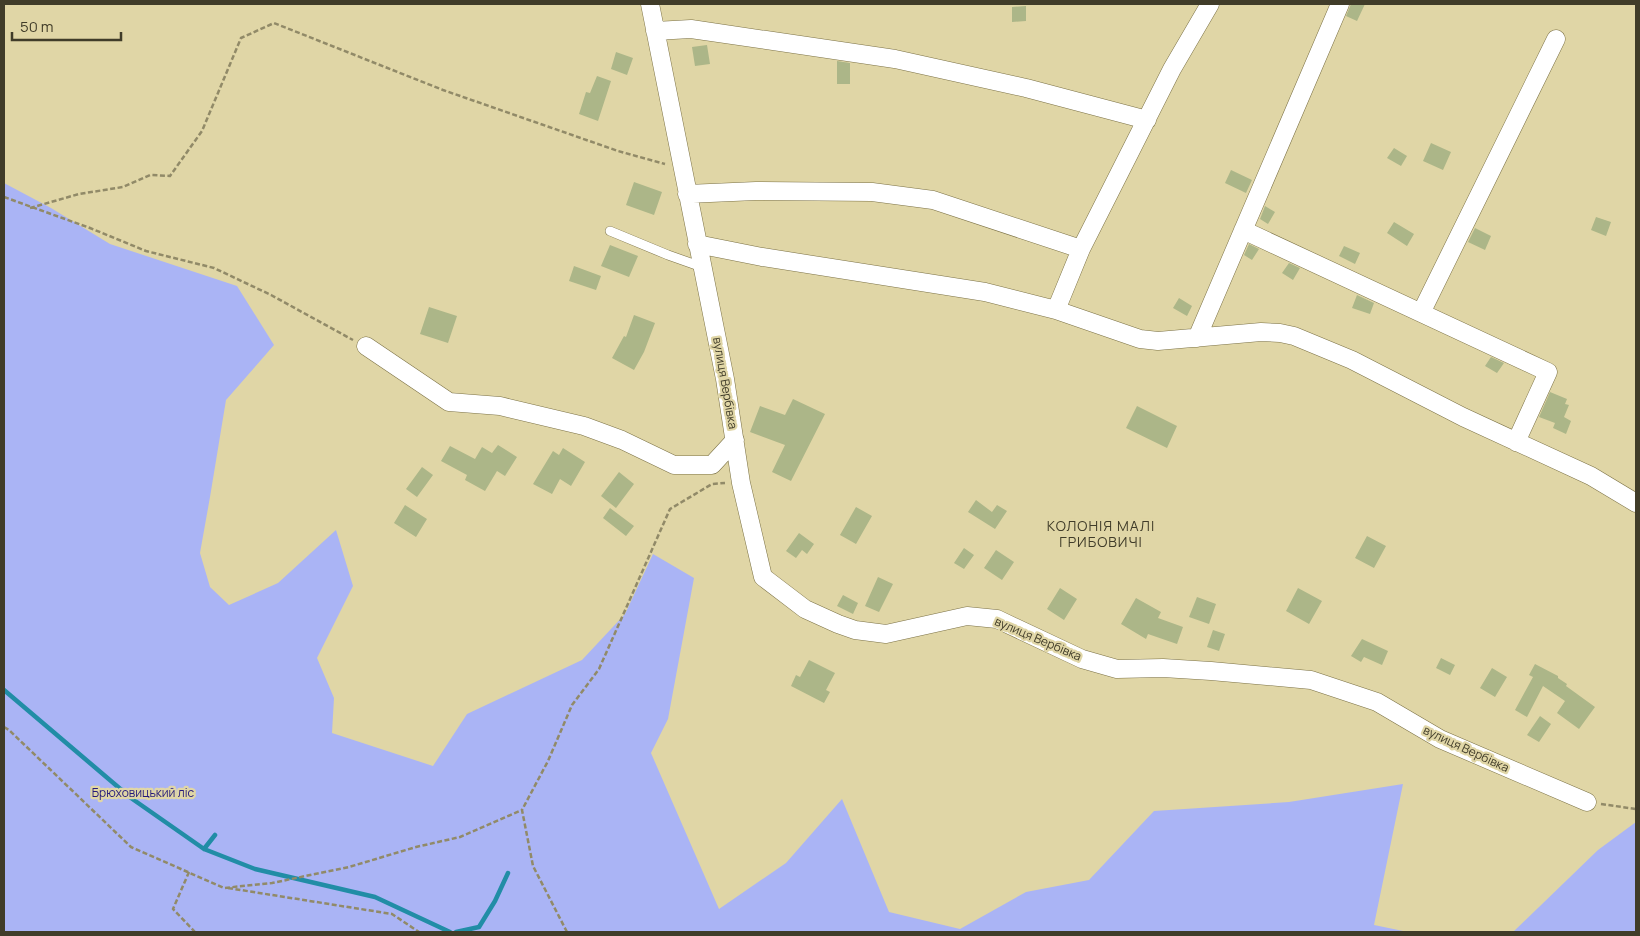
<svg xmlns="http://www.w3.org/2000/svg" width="1640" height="936" font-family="Manrope,sans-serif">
<rect width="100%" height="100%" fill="#e0d6a6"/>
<path fill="#aab4f5" d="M4,183L51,208L110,244L237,286L274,345L226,400L210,497L200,553L210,587L229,605L278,583L336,530L353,586L317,658L334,698L332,733L433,766L467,714L582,660L625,614L653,554L694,578L668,719L651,753L719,909L786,863L842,799L889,912L960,929L1026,892L1089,880L1154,811L1289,802L1403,784L1374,925L1408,932H4Z
M1636,822V932H1513L1598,850Z"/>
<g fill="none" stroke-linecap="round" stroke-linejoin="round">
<path stroke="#218da6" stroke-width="4.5" d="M4,690L131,798L204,849L255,869L375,897L450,932
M204,849L215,835
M456,932L479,927L495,901L508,873"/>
</g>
<path fill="#acb688" d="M1351,4H1365L1357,21L1346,16Z
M1026,6V21L1012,22V7Z
M707,45L710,64L695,66L692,47Z
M616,52L633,58L627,75L611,69Z
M837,61L850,63V84H837Z
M597,76L611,81L598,121L579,114L586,92L590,93Z
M1431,143L1451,152L1443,170L1423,161Z
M1394,148L1407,156L1401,166L1387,158Z
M1231,170L1252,180L1246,193L1225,183Z
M634,182L662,192L654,215L626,205Z
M1265,206L1275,212L1268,224L1260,219Z
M1596,217L1611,222L1606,236L1591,230Z
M1394,222L1414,234L1407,246L1387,233Z
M1475,228L1491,236L1485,250L1468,242Z
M1249,244L1259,249L1252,260L1244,255Z
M610,245L638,256L629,277L601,266Z
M1344,246L1360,253L1355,264L1339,256Z
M1289,263L1300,268L1293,280L1282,273Z
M574,266L601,276L596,290L569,281Z
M1357,295L1374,303L1370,314L1352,308Z
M1179,298L1192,306L1187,316L1173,308Z
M429,307L457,316L448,343L420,334Z
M634,315L655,323L644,352L634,370L612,358L624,336L626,337Z
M1491,357L1504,363L1497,373L1485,366Z
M1550,392L1567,399L1565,404L1569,405L1564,417L1571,421L1566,434L1553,428L1555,423L1539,417Z
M793,399L825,414L791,481L772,472L785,445L750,432L760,406L785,415Z
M1137,406L1177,426L1167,448L1126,428Z
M498,445L517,457L505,476L497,471L485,491L465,480L467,475L441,461L450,446L475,459L482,447L492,453Z
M563,448L585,462L571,486L560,479L552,494L533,484L553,451L559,455Z
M422,467L433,475L417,497L406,489Z
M619,472L634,484L616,508L601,496Z
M976,500L992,512L997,505L1007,511L995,529L968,512Z
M405,505L427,519L416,537L394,523Z
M856,507L872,516L856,544L840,535Z
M610,508L634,526L626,536L603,518Z
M799,533L814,544L807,554L802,550L796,558L786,551Z
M1367,536L1386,546L1374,568L1355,558Z
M964,548L974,555L964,569L954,563Z
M996,550L1014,562L1002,580L984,568Z
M878,577L893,584L879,612L865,606Z
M1060,588L1077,599L1064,620L1047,609Z
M1298,588L1322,601L1309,624L1286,611Z
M843,595L858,603L853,614L837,606Z
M1197,597L1216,604L1209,624L1189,617Z
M1136,598L1161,612L1158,618L1183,627L1177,644L1148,634L1146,639L1121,624Z
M1213,630L1225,634L1219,651L1207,647Z
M1362,639L1388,651L1382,665L1364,657L1361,662L1351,656Z
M1441,658L1455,665L1450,675L1436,668Z
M809,660L835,673L826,690L830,692L824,703L791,686L796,675L800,677Z
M1535,664L1558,676V678L1567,684L1566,686L1595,707L1579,729L1557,713L1565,701L1543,686L1527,717L1515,710L1533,677L1529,675Z
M1492,668L1507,677L1495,697L1480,688Z
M1540,716L1551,724L1539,742L1527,735Z"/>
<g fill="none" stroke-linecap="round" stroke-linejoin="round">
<defs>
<path id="service" d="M610,231L668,255L702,267"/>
<path id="minor" d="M650,4L725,379L741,483L763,577L805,609L838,624L855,630L886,634L967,616L997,619L1082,659L1117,669L1163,668L1211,671L1311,680L1377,702L1440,739L1587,802
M655,31L691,29L895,59L1026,88L1147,120
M687,194L756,191L872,192L933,200L1081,249
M1243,230L1548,372L1516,442
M697,244L762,257L985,292L1056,310L1140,339L1158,341L1261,332L1280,333L1294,336L1352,360L1463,417L1591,476L1636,503
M1056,310L1081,249L1172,69L1210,4
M1421,313L1556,39
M1197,338L1340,4
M366,346L449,402L500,406L584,426L622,440L674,465H712L735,440"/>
</defs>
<use href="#service" stroke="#7c7246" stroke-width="10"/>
<use href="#minor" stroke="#7c7246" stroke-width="19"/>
<path stroke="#918a68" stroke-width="2.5" stroke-dasharray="5 2.5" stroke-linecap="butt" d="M4,197L90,228L146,251L214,268L271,295L353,340
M30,208L79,194L123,187L150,175L170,176L202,131L241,38L274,23L443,90L618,151L665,164
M4,727L9,730L131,847L224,888L272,883L349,867L416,847L460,837L522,810
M1601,804L1636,809
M189,872L173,909L195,932
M228,888L392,914L419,932
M567,932L533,866L522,810L548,761L572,705L599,669L670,509L712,484L725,483"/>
<use href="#service" stroke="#fff" stroke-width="9"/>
<use href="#minor" stroke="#fff" stroke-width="18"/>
</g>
<g text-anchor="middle" stroke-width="4.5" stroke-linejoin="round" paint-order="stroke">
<g font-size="12" fill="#403c29" stroke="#e0d6a6">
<text transform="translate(725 383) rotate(80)" y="4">вулиця Вербівка</text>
<text transform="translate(1038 639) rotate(23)" y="4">вулиця Вербівка</text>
<text transform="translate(1466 749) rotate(25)" y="4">вулиця Вербівка</text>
</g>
<g font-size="12" fill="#251b7b" stroke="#e0d6a6">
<text x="143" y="797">Брюховицький ліс</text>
</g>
<g font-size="14" letter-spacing="1" fill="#403c29" stroke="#e0d6a6">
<text x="1101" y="531">КОЛОНІЯ МАЛІ<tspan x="1101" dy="16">ГРИБОВИЧІ</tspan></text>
</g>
</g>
<rect width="1640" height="936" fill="none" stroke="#403c29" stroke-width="10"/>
<path d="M12 32v8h109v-8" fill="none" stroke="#403c29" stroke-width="2.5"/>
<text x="20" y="32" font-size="15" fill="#403c29" stroke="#e0d6a6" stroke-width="4" paint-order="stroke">50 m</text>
</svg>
